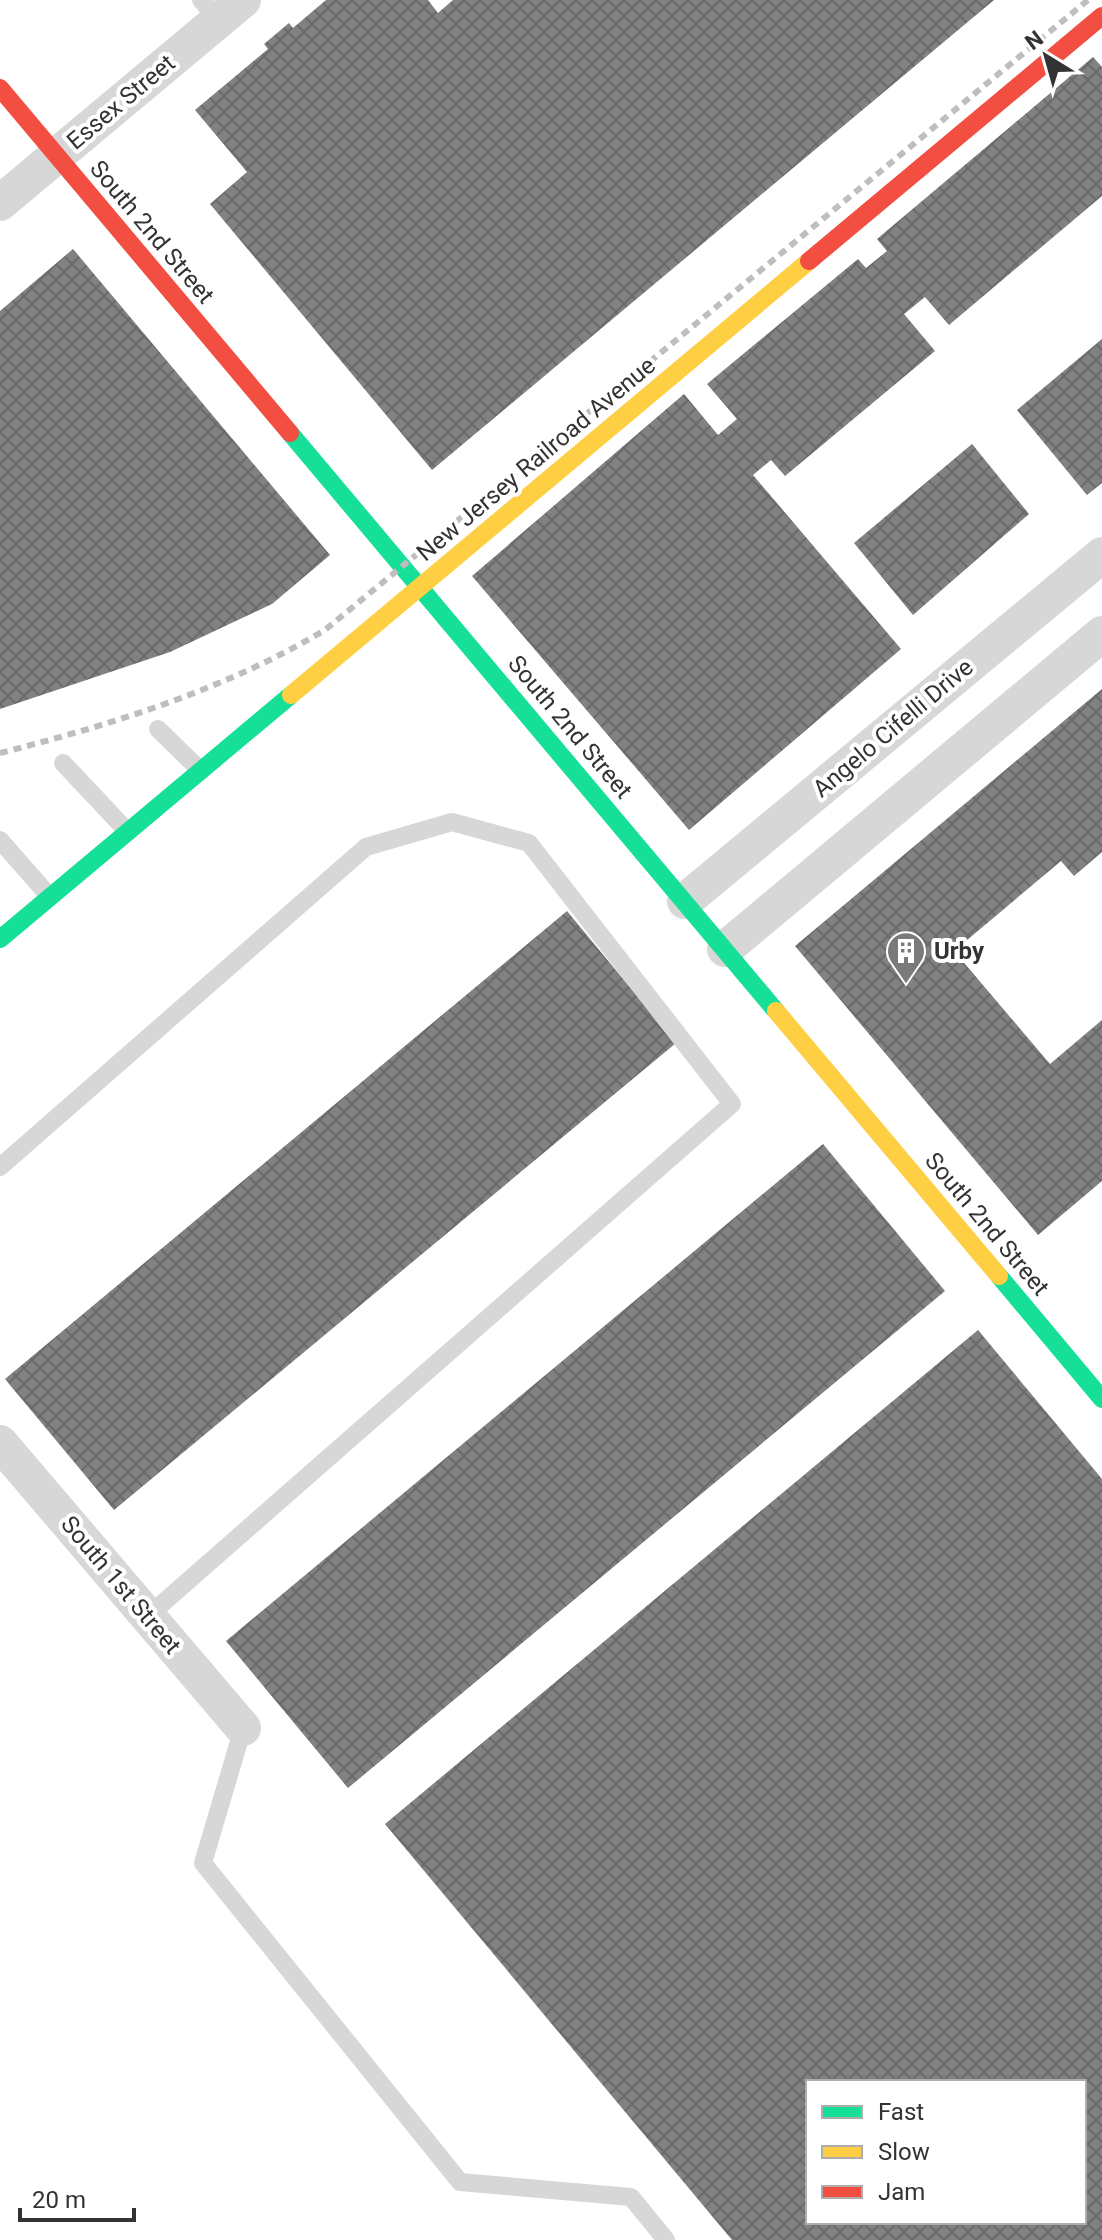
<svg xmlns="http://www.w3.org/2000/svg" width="1102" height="2240" font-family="Roboto,sans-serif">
<defs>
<pattern id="building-cross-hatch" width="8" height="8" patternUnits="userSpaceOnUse" patternTransform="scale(2)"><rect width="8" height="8" fill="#818181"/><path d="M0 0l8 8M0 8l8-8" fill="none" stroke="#6a6a6a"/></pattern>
</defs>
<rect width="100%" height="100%" fill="#fff"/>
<path fill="url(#building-cross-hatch)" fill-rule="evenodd" d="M326,0H428L438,13L453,0H994L432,470L210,204L247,172L195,110L268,49L264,44L289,23L293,28Z
M1093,57L1102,67V196L949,325L925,297L904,314L935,351L785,476L771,460L753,475L901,649L689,830L472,576L684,394L718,435L737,419L707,384L858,259L866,268L887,251L877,239Z
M73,249L330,555L272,604L170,652L0,709V311Z
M1102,339V483L1087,495L1017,410Z
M972,444L1029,514L913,615L854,543Z
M1102,689V852L1074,876L1061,861L954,951L1050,1064L1102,1020V1181L1038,1235L795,946Z
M567,911L676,1043L114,1510L5,1379Z
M823,1144L945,1291L348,1788L226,1641Z
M978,1330L1102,1479V2240H732L385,1824ZM808,2082H1084V2222H808Z"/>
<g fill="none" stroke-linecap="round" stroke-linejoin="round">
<path stroke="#d7d7d7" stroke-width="18" d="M201,0L218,20
M158,729L201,771
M63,763L128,832
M0,840L50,897
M0,1167L366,847L452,822L529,843L732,1104L148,1616
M243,1728L203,1863L460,2182L631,2197L666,2240"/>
<path stroke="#d7d7d7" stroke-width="36" d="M0,203L243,0
M685,901L1102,555
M725,949L1102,634
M0,1443L243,1728"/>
<path stroke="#16e098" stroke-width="18" d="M290,433L776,1011
M0,939L291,695
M999,1276L1102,1399"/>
<path stroke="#ffcf43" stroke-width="18" d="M291,695L809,261
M776,1011L999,1276"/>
<path stroke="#f24e42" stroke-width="18" d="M0,88L290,433
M809,261L1102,16"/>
<path stroke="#bebebe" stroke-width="6" stroke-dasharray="8 6" stroke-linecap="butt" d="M0,753C111,725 226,689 325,630L1088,0"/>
</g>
<defs>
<symbol id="building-pin" viewBox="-11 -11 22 30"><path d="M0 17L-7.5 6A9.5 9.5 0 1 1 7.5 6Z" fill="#7a7a7a" stroke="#fff"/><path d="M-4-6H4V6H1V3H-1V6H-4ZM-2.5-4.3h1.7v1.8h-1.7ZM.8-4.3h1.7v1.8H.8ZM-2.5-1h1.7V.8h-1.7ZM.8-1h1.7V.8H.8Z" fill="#fff"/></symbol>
</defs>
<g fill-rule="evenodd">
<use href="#building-pin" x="884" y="929" width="44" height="60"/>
</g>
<g text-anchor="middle" stroke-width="8" stroke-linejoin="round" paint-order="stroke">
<g font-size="24" fill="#333" stroke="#fff">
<text transform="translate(121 102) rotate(-40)" y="8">Essex Street</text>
<text transform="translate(152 232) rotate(50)" y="8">South 2nd Street</text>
<text transform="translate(536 459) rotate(-40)" y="8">New Jersey Railroad Avenue</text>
<text transform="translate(570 727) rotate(50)" y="8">South 2nd Street</text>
<text transform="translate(893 728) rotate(-40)" y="8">Angelo Cifelli Drive</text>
<text transform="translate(987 1224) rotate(50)" y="8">South 2nd Street</text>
<text transform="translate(121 1585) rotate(50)" y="8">South 1st Street</text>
</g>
<g font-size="24" font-weight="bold" fill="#333" stroke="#fff" text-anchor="start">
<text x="934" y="959">Urby</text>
</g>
</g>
<rect x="806" y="2080" width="280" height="144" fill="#ffffff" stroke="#adadad" stroke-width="2"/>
<rect x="822" y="2106" width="40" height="12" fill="#16e098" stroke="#adadad" stroke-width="2"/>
<text x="878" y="2120" font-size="24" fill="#333333">Fast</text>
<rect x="822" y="2146" width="40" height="12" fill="#ffcf43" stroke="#adadad" stroke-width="2"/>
<text x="878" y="2160" font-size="24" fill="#333333">Slow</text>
<rect x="822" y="2186" width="40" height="12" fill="#f24e42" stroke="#adadad" stroke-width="2"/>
<text x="878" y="2200" font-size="24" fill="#333333">Jam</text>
<g transform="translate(1046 56) rotate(323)" stroke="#ffffff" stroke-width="6" paint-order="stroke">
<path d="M0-6L14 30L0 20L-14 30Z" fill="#333333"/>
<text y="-12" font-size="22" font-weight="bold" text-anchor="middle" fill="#333333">N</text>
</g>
<path d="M20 2208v12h114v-12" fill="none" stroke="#333333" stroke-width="4"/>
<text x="32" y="2208" font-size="24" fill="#333333" stroke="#ffffff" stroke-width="6" paint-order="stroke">20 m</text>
</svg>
